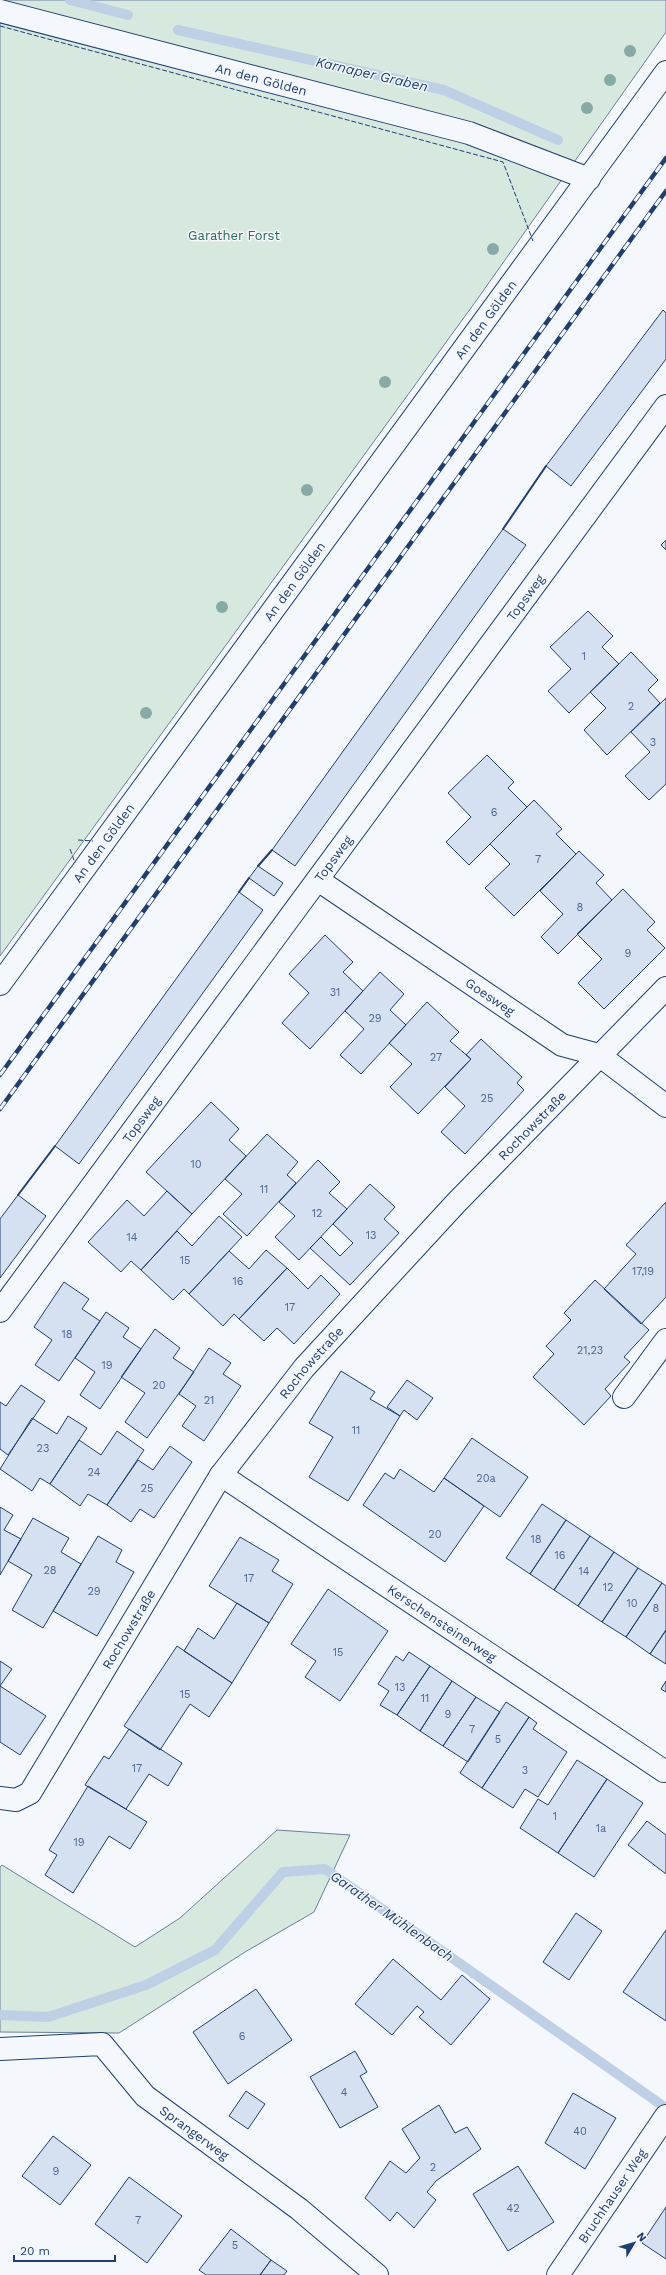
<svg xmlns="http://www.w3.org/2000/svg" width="666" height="2275" font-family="'Work Sans',sans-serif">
<rect width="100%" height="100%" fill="#f4f7fb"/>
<path fill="#d7e8df" stroke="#687fa3" d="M0,0H666V32L476,301L0,956Z
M277,1830L350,1835L314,1912L245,1952L119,2033L0,2032V1867L2,1865L135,1947L180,1918Z"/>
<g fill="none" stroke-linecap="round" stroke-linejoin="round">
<path stroke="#bed0e5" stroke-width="10" d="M70,0L128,15
M178,30L444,90L558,140
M0,2015L48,2017L146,1985L215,1950L283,1872L325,1869L666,2108"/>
</g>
<path fill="#d5e0f0" stroke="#1d3f73" d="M663,310L666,313V359L571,486L546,466Z
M503,529L526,545L295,866L272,850Z
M666,540V550L661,545Z
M588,611L613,636L602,647L619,664L569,713L548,691L571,669L550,647Z
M631,652L658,680L648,690L660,703L607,755L584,730L606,708L590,692Z
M666,698V784L649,800L625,776L650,752L631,732Z
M487,755L514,782L508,788L527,807L469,865L446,842L471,817L448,793Z
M534,800L562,829L556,834L576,854L514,916L485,888L510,864L490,844Z
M579,851L604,875L596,883L612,900L558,954L541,937L563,914L540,891Z
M258,866L283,883L274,896L249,878Z
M623,889L655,922L647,930L665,948L604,1009L578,983L602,959L577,934Z
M239,892L263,910L79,1164L55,1146Z
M325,935L353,962L343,972L363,991L310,1049L282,1023L309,993L289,974Z
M380,972L404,994L390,1010L406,1025L361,1074L340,1055L364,1029L345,1011Z
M427,1002L459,1032L450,1041L471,1059L418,1114L390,1087L412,1064L389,1043Z
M481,1039L522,1077L517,1083L524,1090L465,1154L441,1132L465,1106L445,1087L471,1059L466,1055Z
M211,1102L239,1129L229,1140L246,1156L192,1214L146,1172Z
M267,1134L298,1162L287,1175L296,1183L247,1236L223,1214L242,1194L225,1179Z
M318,1160L340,1182L329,1193L347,1209L299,1260L275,1237L295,1216L279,1202Z
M370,1184L395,1207L384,1219L399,1233L350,1285L310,1248L321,1237L340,1256L353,1243L333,1224Z
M167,1191L192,1214L141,1270L131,1261L121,1272L88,1242L127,1200L144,1216Z
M18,1195L46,1216L0,1278V1219Z
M666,1202V1297L641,1324L604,1289L636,1254L626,1245Z
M219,1216L242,1237L189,1294L184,1289L173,1300L141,1270L177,1231L192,1246Z
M266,1250L287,1268L239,1319L234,1314L223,1326L189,1294L229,1251L249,1269Z
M287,1268L308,1289L321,1275L340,1294L294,1344L277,1328L264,1341L239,1319Z
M595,1280L649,1330L624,1357L630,1362L605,1389L611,1396L584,1425L533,1377L554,1354L546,1346L571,1320L564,1313Z
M64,1282L89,1299L82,1309L100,1321L59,1381L35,1365L52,1340L34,1327Z
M106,1312L129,1328L123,1337L141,1349L100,1409L80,1395L95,1372L75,1358Z
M155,1329L180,1348L173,1358L194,1372L147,1438L125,1422L145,1393L121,1377Z
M209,1348L231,1363L223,1374L241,1386L204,1441L182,1426L196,1406L179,1394Z
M341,1371L375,1392L370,1399L400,1416L348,1501L309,1477L333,1437L309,1423Z
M407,1380L433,1398L417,1420L404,1410L400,1416L387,1407Z
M21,1385L45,1401L8,1455L0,1449V1402L6,1406Z
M68,1416L87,1428L50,1484L40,1478L32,1491L0,1469L32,1418L57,1434Z
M117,1431L144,1450L107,1505L88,1494L80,1506L50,1484L79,1440L101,1455Z
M472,1438L528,1477L500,1517L444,1478Z
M170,1446L192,1462L154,1518L140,1509L131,1522L107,1505L138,1460L153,1470Z
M400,1469L434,1492L444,1478L484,1506L445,1562L363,1505L385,1473L394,1479Z
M542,1504L566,1520L530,1574L506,1558Z
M0,1507L13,1515L4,1530L21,1539L0,1575Z
M33,1518L69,1538L61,1552L81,1564L43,1628L12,1610L32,1575L8,1561Z
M566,1520L590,1536L554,1590L530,1574Z
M98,1536L122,1550L116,1562L134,1572L97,1636L53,1611Z
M590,1536L614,1552L578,1606L554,1590Z
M240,1537L279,1560L272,1571L293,1584L269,1623L209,1586Z
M614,1552L638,1568L602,1622L578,1606Z
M638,1568L662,1583L626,1637L602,1622Z
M662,1583L666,1586V1630L650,1654L626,1637Z
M328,1589L388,1631L340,1701L305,1677L316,1661L291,1644Z
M237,1603L269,1623L232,1683L184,1651L198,1628L214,1639Z
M666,1630V1664L650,1654Z
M177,1646L232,1683L209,1717L190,1704L160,1750L124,1726Z
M409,1652L430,1666L397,1715L380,1705L389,1691L378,1684L396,1656L403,1661Z
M0,1661L12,1669L0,1686L46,1716L20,1755L0,1742Z
M430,1666L452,1681L420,1731L397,1715Z
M452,1681L476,1697L443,1746L420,1731Z
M666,1681V1692L661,1689Z
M476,1697L500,1712L468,1762L443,1746Z
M506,1702L529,1717L482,1788L460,1773Z
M529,1717L537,1723L533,1729L567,1752L538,1797L525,1789L513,1808L482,1788Z
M129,1729L182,1763L168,1786L149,1774L126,1809L85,1785L104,1756L109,1759Z
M577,1760L607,1779L558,1853L520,1828L538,1799L548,1805Z
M607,1779L643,1803L594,1877L558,1853Z
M88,1786L147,1822L130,1849L109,1836L73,1893L45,1875L57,1855L49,1850Z
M647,1821L666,1835V1874L628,1845Z
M576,1913L602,1931L569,1980L543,1962Z
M666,1930V2021L623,1992Z
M393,1959L441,2000L462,1975L490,1999L451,2045L419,2017L424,2012L417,2006L392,2035L355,2004Z
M256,1989L292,2040L228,2084L193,2032Z
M355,2051L367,2072L360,2076L378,2107L340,2128L310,2077Z
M246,2091L265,2104L248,2129L229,2116Z
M573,2093L616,2118L585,2169L545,2143Z
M439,2105L455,2133L467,2127L481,2149L436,2181L427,2192L436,2200L414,2228L397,2212L390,2221L365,2198L390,2161L406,2173L420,2158L402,2129Z
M53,2136L91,2165L60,2205L22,2176Z
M518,2166L554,2222L508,2251L473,2194Z
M129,2177L182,2216L147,2263L95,2224Z
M666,2207V2259L642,2243Z
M231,2229L271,2260L260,2275H206L199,2270Z
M271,2260L287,2271L284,2275H260Z"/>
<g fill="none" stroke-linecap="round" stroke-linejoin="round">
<defs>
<g id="minor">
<path id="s1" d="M0,11L469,133L589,179"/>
<path id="s2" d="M318,880L562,1045L599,1055L666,1106"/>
<path id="s3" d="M0,984L666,72"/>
<path id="s4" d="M0,1311L666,406"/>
<path d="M624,1397L666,1340"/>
<path id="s5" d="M221,1475L664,1771"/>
<path id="s6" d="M0,1798L16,1800L30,1793L221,1475L304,1368L456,1203L666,988"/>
<path id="s7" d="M0,2049L102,2044L145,2096L299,2209L377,2275"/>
<path id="s8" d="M558,2275L666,2116"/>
</g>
</defs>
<use href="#minor" stroke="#1d3f73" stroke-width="24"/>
<use href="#minor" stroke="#f4f7fb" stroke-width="22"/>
<defs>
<path id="rail" d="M0,1075L666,158
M0,1109L666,191"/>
</defs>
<use href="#rail" stroke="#1d3f73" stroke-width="4.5"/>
<use href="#rail" stroke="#f4f7fb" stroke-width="3" stroke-dasharray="9" stroke-linecap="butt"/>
<path stroke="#1d3f73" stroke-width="1" stroke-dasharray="5 2" stroke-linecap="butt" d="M0,26L503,162L533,241
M78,840L93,841
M70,849L75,863"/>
<path stroke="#1d3f73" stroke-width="2" d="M503,529L546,466
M258,866L272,850
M239,892L249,878
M18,1195L55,1146"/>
</g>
<g fill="#86aba6">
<circle cx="630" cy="51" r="6"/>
<circle cx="610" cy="80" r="6"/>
<circle cx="587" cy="108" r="6"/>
<circle cx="493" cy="249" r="6"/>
<circle cx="385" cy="382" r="6"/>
<circle cx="307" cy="490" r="6"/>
<circle cx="222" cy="607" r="6"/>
<circle cx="146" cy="713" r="6"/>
</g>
<g text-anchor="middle" stroke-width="3" stroke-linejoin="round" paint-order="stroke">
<g font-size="11" fill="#4b6792">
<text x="584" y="660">1</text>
<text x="631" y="710">2</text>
<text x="653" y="746">3</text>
<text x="494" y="816">6</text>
<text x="538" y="863">7</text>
<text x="580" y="911">8</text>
<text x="628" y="957">9</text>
<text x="335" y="996">31</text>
<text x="375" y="1022">29</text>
<text x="436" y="1061">27</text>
<text x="487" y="1102">25</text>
<text x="196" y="1168">10</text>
<text x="264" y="1193">11</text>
<text x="317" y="1217">12</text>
<text x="371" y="1239">13</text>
<text x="132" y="1241">14</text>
<text x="185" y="1264">15</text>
<text x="643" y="1275">17,19</text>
<text x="238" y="1285">16</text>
<text x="290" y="1311">17</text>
<text x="67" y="1338">18</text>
<text x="590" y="1354">21,23</text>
<text x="107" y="1369">19</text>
<text x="159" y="1389">20</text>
<text x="209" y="1404">21</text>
<text x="356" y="1434">11</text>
<text x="43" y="1452">23</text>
<text x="94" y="1476">24</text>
<text x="486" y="1482">20a</text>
<text x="147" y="1492">25</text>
<text x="435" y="1538">20</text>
<text x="536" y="1543">18</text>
<text x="560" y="1559">16</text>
<text x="50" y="1574">28</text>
<text x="584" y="1575">14</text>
<text x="249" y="1582">17</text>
<text x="608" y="1591">12</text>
<text x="94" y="1595">29</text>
<text x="632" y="1607">10</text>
<text x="656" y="1612">8</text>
<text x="338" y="1656">15</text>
<text x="400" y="1691">13</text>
<text x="185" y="1698">15</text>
<text x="425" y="1702">11</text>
<text x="448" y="1718">9</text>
<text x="472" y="1733">7</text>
<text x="498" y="1743">5</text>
<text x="137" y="1772">17</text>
<text x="525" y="1774">3</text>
<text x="555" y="1820">1</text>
<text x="601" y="1832">1a</text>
<text x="79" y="1846">19</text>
<text x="242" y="2040">6</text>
<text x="344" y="2096">4</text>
<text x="580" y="2135">40</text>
<text x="433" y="2171">2</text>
<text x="56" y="2175">9</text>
<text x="513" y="2212">42</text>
<text x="138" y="2224">7</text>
<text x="235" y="2249">5</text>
</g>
<g font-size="13" fill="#1d3f73" stroke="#f4f7fb">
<text dy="5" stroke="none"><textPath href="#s1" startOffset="270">An den Gölden</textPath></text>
<text dy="5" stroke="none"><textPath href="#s3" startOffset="823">An den Gölden</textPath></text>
<text dy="5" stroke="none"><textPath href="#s3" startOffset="499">An den Gölden</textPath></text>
<text dy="5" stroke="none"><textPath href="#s4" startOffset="886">Topsweg</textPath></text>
<text dy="5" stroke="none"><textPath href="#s3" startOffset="175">An den Gölden</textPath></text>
<text dy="5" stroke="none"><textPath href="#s4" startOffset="562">Topsweg</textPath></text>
<text dy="5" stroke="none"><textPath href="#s2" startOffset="208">Goesweg</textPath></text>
<text dy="5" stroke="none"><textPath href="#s4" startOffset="238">Topsweg</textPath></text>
<text dy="5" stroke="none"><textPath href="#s6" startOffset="871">Rochowstraße</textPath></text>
<text dy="5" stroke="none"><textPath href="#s6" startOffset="547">Rochowstraße</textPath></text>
<text dy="5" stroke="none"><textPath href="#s5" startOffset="266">Kerschensteinerweg</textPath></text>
<text dy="5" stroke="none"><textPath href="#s6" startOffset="223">Rochowstraße</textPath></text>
<text dy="5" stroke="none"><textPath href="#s7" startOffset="231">Sprangerweg</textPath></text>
<text dy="5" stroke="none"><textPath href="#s8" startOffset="96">Bruchhauser Weg</textPath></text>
</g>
<g font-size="13" fill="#2c6c60" stroke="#f4f7fb">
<text x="234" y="240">Garather Forst</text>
</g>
<g font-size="14" font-style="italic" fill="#1d3f73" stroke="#f4f7fb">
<text transform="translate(372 74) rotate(13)" y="5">Karnaper Graben</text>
<text transform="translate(392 1916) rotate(35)" y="5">Garather Mühlenbach</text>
</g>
</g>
<g transform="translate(634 2243) rotate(52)" stroke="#f4f7fb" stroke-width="3" paint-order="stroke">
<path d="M0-3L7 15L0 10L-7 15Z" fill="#1d3f73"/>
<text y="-6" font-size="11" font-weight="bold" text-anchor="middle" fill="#1d3f73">N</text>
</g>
<path d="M14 2255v6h101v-6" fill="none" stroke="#1d3f73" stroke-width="2"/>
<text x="20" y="2255" font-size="12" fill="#1d3f73" stroke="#f4f7fb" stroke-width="3" paint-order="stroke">20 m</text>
</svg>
